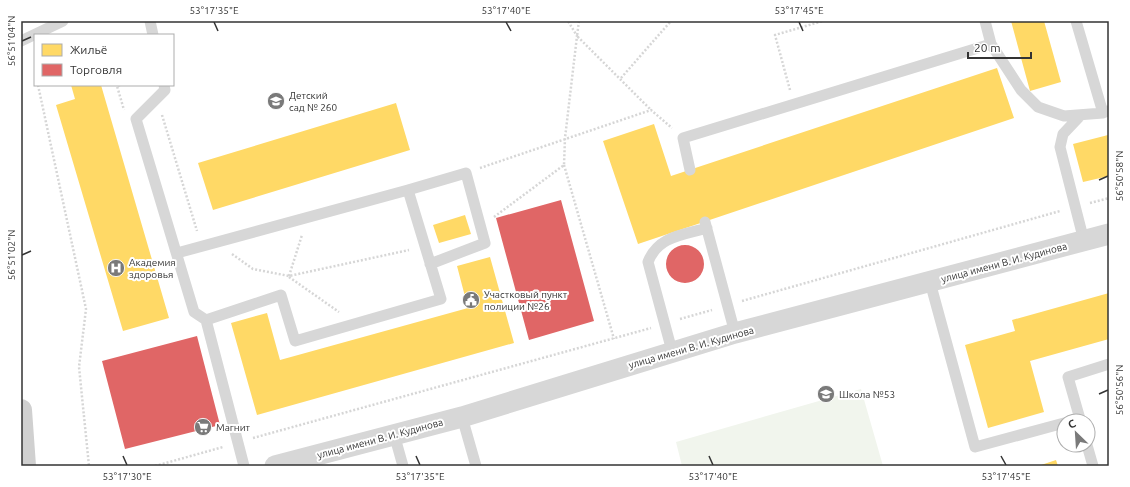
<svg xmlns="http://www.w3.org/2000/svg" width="1130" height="487" font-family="Ubuntu,sans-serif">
<rect width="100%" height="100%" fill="#fff"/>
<path fill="#f1f5ed" d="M861,389L883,466H682L676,442Z"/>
<path fill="#ffd966" d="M1011,21H1044L1061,82L1030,91Z
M997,68L1014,118L638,244L603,141L654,124L671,176Z
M71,85H101L169,318L123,331L56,105L75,99Z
M396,103L410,150L213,210L198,163Z
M1108,135L1109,176L1083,182L1073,144Z
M465,215L471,234L439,243L433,225Z
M490,257L514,343L257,415L231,323L267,313L280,360L468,308L457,266Z
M1109,293V339L1030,361L1044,412L988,428L965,345L1015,331L1012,320Z
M1056,460L1058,466H1038Z"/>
<path fill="#e06666" d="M561,200L594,321L529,340L496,218Z
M666 264a19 19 0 1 1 38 0a19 19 0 1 1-38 0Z
M197,336L220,425L125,449L102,361Z"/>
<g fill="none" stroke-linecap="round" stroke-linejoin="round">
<path stroke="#d6d6d6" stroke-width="2.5" stroke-dasharray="2 2" stroke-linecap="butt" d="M579,21L577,36L651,110
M621,78L671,21
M38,85L86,309L79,367L89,466
M120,85L117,86L124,110
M790,90L775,35L823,21
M162,115L197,231
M564,165L614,339
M480,168L651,110L672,128
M1090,203L1109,198
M494,217L564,165L565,138L577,36L568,21
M232,254L253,269L289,276L409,250
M289,276L302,235
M289,277L339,312
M742,301L1060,211
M680,319L712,310
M253,438L651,328
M155,466L223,447"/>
<path stroke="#d7d7d7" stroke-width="11" d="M150,21L153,35
M1076,21L1103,113L1108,111
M21,41L63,21
M991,44L1021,90L1038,107L1064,116L1103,113
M164,85L165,90L136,119L194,312L206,320L244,466
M1081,115L1063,134L1060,147L1084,241
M690,170L683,138L991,44L985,21
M408,190L466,173L485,243L430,264
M705,222L735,333
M177,253L408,190L441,299L295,341L281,295L206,320
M930,282L975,447L1064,423
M672,351L648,262C658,236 683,235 707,228
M462,417L476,466
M1072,421L1080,419L1068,377L1109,364
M394,434L403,466
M1087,445L1093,466"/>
<path stroke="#d7d7d7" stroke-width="21" d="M275,466L462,417L735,333L1109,234"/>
<path stroke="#d0d0d0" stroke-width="22" d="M21,410L25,466"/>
</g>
<path fill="none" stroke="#333" stroke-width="1.5" d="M214,22L218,31M506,22L511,31M799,22L803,31M22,41L31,37M1099,180L1108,176M22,255L31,251M1099,394L1108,390M123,456L127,465M416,456L420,465M709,456L713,465M1001,456L1006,465"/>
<defs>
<symbol id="school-disc" viewBox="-11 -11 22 22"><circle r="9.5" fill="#7a7a7a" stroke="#fff"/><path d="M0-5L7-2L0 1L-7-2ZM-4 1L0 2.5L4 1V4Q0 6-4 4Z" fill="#fff"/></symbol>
<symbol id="hospital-disc" viewBox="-11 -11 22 22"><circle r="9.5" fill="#7a7a7a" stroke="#fff"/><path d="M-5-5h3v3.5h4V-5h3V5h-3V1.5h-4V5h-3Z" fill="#fff"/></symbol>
<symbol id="civic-disc" viewBox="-11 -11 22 22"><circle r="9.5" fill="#7a7a7a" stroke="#fff"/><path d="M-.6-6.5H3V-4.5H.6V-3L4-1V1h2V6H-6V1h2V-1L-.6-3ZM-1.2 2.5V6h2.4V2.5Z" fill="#fff"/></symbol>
<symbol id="supermarket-disc" viewBox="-11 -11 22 22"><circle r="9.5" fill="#7a7a7a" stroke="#fff"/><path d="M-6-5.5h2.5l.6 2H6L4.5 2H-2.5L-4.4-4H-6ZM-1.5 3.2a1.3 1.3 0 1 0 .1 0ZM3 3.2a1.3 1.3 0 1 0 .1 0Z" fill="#fff"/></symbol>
</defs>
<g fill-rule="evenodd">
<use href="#school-disc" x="266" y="91" width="20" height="20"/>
<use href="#hospital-disc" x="106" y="258" width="20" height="20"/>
<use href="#civic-disc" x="461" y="290" width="20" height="20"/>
<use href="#school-disc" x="816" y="384" width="20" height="20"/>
<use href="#supermarket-disc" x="193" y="417" width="20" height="20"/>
</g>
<g text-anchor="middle" stroke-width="4" stroke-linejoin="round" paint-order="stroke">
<g font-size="10" fill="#333" stroke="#fff" text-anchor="start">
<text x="289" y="99">Детский<tspan x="289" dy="12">сад № 260</tspan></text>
<text x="129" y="266">Академия<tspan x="129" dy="12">здоровья</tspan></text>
<text x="484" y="298">Участковый пункт<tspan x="484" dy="12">полиции №26</tspan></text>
<text x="839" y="398">Школа №53</text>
<text x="216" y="431">Магнит</text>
</g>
<g font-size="10" fill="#333" stroke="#fff">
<text transform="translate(1004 262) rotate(-15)" y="4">улица имени В. И. Кудинова</text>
<text transform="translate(691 347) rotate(-16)" y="4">улица имени В. И. Кудинова</text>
<text transform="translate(380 438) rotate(-15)" y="4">улица имени В. И. Кудинова</text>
</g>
</g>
<rect width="1130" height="487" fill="none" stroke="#ffffff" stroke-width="44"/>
<rect x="34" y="34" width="140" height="52" fill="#ffffff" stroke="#adadad"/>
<rect x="42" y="44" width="20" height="12" fill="#ffd966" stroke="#adadad"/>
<text x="70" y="54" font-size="12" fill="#333333">Жильё</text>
<rect x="42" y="64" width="20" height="12" fill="#e06666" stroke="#adadad"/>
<text x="70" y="74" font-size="12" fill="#333333">Торговля</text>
<g transform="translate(1076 433) rotate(335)"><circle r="19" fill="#ffffff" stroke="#adadad"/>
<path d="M0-3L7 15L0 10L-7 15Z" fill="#7a7a7a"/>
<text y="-6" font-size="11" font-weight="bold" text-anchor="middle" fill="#333333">С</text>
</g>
<path d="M968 52v6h63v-6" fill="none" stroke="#333333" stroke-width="2"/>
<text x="974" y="52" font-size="12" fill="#333333" stroke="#ffffff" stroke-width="3" paint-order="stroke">20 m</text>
<rect x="22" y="22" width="1086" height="443" fill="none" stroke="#333" stroke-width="1.5"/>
<g font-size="10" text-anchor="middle" fill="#333">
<text x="214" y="14">53°17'35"E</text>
<text x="506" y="14">53°17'40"E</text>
<text x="799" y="14">53°17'45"E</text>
<text transform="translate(11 41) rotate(-90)" y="4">56°51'04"N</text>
<text transform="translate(1119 176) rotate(-90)" y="4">56°50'58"N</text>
<text transform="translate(11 255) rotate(-90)" y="4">56°51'02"N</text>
<text transform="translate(1119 390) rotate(-90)" y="4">56°50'56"N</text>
<text x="127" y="480">53°17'30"E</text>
<text x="420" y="480">53°17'35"E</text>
<text x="713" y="480">53°17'40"E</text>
<text x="1006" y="480">53°17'45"E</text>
</g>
</svg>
